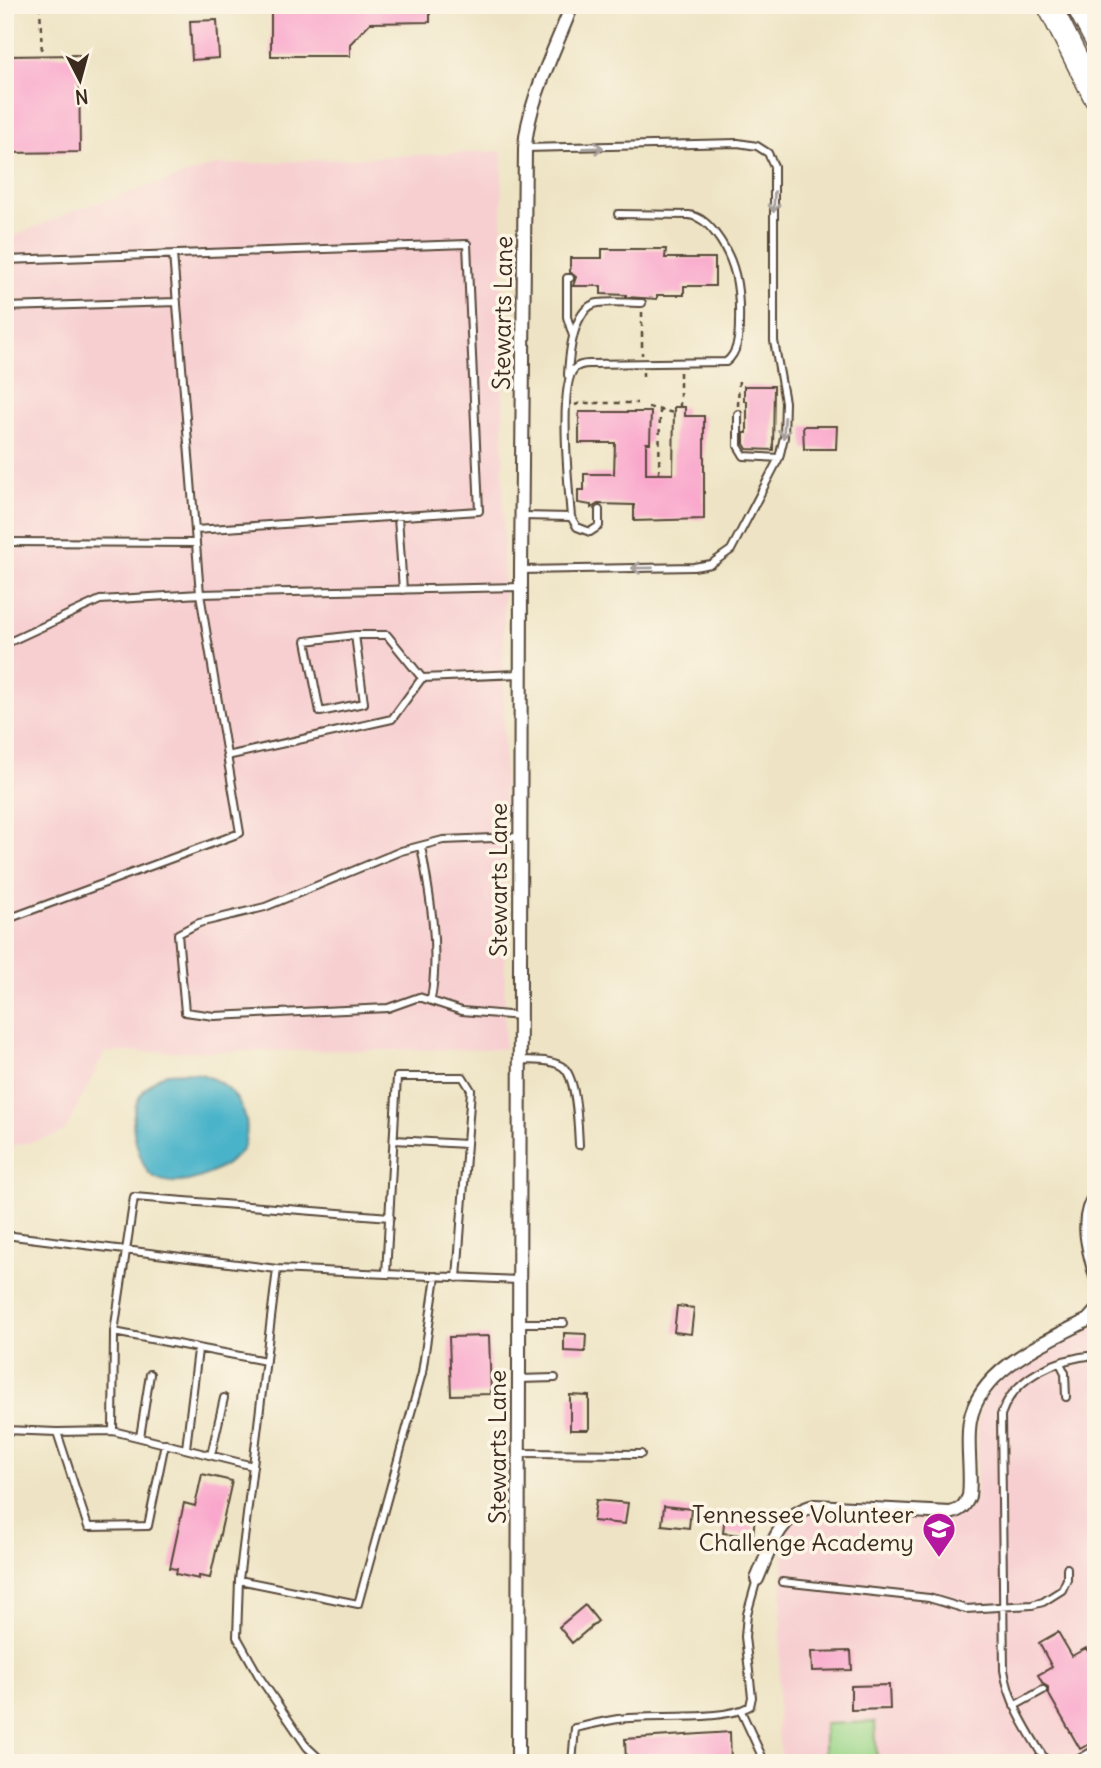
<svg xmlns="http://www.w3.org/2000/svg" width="1101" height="1768" font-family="Delius,sans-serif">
<rect width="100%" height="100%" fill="#fcf5e5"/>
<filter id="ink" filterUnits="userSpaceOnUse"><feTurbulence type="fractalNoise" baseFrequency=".0143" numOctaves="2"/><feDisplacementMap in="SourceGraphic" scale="14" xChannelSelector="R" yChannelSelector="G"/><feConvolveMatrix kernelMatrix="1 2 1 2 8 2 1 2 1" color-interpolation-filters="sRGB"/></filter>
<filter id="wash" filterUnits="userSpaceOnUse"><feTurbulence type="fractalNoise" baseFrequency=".00686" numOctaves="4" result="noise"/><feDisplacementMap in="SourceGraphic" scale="28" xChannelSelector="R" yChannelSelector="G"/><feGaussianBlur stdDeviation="1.57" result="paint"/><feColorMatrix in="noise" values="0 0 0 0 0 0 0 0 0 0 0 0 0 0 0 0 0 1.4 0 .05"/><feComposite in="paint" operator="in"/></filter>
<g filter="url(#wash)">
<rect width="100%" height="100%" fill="#eee4c5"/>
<path fill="#f7cfd1" d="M502,151L505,1049L105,1052L66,1129L54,1136L5,1148V240L73,211L216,165Z
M1096,1326V1763H783L777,1732L784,1535L788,1522L814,1508L964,1512L971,1506L976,1498L978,1418L983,1401L993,1386L1010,1370L1038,1351Z"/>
<path fill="#9ad588" stroke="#6a8053" stroke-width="2" d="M875,1722L877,1763H824V1724Z"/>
<path fill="#4ab3c9" stroke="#426e74" stroke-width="2" d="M167,1073C180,1072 194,1071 206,1076C236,1087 256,1118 242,1150C224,1171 181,1192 154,1177C146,1173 143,1163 140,1155C127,1120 132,1090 167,1073Z"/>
<g id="blocks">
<path fill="#f9a7cc" d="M271,5H430V22L370,23L350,44V56H271Z
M217,20L219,58L192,60L190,21Z
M79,55L80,152L5,153V56Z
M602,249H666L665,258H715V286H684V295H657V299L626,297V295L601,294V286H573L576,277L570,272V258H602Z
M744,386H774L773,450L747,449L744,444V433H747V401H744Z
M674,407H685V416H704V519L634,521V505L598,504L591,508V505L578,503V490H584V474H614L615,443H579V412H651L650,443H646V474H673Z
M803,426H837L836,449H804Z
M677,1306L694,1308L691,1334L674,1332Z
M564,1333L586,1334L585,1352L564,1351Z
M489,1336L491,1394L451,1395L449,1337Z
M570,1395L589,1396V1430H570Z
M202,1474L232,1481L210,1578L199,1576V1579L176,1574L177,1569L170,1568L184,1503L195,1506Z
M596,1500L628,1503L625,1524L593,1521Z
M664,1506L691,1509L689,1528L662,1525Z
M725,1513L755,1516L753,1536L723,1533Z
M585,1605L598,1621L572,1643L559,1627Z
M1058,1632L1072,1656L1086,1648L1092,1658L1096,1655V1741L1080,1749L1048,1693V1687L1043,1684L1038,1675L1052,1667L1039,1643Z
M851,1651L852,1670L812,1671L811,1652Z
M889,1685L890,1709L851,1710V1686Z
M730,1732L731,1763H626L625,1739Z"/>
</g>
</g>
<g filter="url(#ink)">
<use href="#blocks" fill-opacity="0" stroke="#564637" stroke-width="2"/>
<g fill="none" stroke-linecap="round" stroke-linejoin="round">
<defs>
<path id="service" d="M5,260L467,244L479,511L195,530
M570,278H567V317L573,336
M5,307L177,302
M568,375C569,356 573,307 598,303C612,301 628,303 642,303
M738,414V446L744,456L779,458
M599,510V526L590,532L577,527L571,517C569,491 558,387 574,369C578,365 583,364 589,364L726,362C738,353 739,336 739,322C740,288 736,260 715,233C708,224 701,217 689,215L618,214
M522,516L571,517
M398,517L403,590
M5,542L196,543
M521,570L694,567L711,564L731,550L779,458L784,437L785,402L774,341V166L768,153L757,146L738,143L525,148
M355,635L306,641L320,712L364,703L355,635H387L422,678
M5,644L100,600L200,594L521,587
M227,756L392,719L422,678L521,674
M421,846C430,895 440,950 431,999
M5,920L240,833L200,594L173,254
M520,1016L462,1011L419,997L388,1008L214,1016L185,1012L178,934L199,923L265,907L401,851L443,840L520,837
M520,1060C534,1061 553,1059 564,1068C577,1080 578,1127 579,1145
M394,1140L466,1144
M5,1235L277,1269
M386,1274L397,1077H463L471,1090L457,1278
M519,1323H564
M266,1361L114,1332L134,1197L390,1217
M1060,1363L1065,1373L1066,1397
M519,1379L555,1378
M5,1430L57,1432L113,1431L253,1466
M113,1431L114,1332
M57,1432L88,1527L148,1526L165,1443
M140,1437L150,1374
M186,1448L198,1350
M519,1453L641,1454
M211,1455L224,1398
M239,1580L358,1604L422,1373L436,1276
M782,1582L929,1598L966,1609L1032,1605L1043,1602L1062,1590L1067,1579V1568
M1014,1706L1043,1690
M741,1711L765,1763
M324,1763L307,1747L260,1678L237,1637L239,1580L277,1269L519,1280
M572,1763L575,1728C589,1725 604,1721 618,1719C653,1714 722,1722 750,1706L752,1697L745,1637L747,1614L757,1579
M1047,1763C1029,1733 1009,1704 1004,1670L1001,1415C1014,1376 1058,1358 1096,1355
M1072,1763L1096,1749"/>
<path id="minor" d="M1096,1195C1078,1218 1089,1251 1096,1277
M757,1579C770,1549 779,1514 814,1506L950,1513C961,1510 965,1506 969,1496C972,1471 966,1445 970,1421C979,1369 1047,1341 1088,1320L1096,1311
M518,1763L521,570L525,148C527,103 556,48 572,5"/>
<path id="motorway" d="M1049,5L1096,98
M1078,5L1096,39"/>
</defs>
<use href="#service" stroke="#564637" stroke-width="10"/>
<use href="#minor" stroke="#564637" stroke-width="16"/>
<use href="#motorway" stroke="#564637" stroke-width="26"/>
<path stroke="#564637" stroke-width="2.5" stroke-dasharray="5 5" stroke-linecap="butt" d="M40,5L42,56
M642,312V355
M643,372V382
M575,405L581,403H637
M738,406L739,378
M648,407L674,413
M680,407V372
M659,474L660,410"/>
<use href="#service" stroke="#fff" stroke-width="6"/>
<use href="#minor" stroke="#fff" stroke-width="12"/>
<use href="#motorway" stroke="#fff" stroke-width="23"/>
</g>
<defs><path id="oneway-shaft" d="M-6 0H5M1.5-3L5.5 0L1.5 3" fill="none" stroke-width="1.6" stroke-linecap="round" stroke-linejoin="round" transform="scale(1.75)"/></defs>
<g stroke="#a79f9a">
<use href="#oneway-shaft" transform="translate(593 148) rotate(-2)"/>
<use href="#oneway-shaft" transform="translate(774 202) rotate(93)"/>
<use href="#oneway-shaft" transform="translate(784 428) rotate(94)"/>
<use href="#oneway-shaft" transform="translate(642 568) rotate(179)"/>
</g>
</g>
<defs>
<symbol id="school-pin" viewBox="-11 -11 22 30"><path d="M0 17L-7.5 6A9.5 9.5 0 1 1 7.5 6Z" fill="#b5179e" stroke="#fcf5e5"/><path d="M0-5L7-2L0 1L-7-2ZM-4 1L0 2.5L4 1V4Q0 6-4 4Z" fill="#fff"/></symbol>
</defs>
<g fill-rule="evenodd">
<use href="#school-pin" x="920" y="1510" width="38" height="52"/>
</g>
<g text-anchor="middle" stroke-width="7" stroke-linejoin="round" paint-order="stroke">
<g font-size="24" fill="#3b2a1e" stroke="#fcf5e5">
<text transform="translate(503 313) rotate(-89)" y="8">Stewarts Lane</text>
<text transform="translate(499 880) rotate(-90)" y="8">Stewarts Lane</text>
<text transform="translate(498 1447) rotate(-90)" y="8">Stewarts Lane</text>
</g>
<g font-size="24" fill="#3b2a1e" stroke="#fcf5e5" text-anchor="end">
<text x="914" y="1523">Tennessee Volunteer<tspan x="914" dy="28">Challenge Academy</tspan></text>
</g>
</g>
<rect width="1101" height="1768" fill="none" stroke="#fcf5e5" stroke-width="28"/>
<g transform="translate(80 80) rotate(174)" stroke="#fcf5e5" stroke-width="5" paint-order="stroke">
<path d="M0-5L12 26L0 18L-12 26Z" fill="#3b2a1e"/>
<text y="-10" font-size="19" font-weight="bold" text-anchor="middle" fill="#3b2a1e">N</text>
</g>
</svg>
